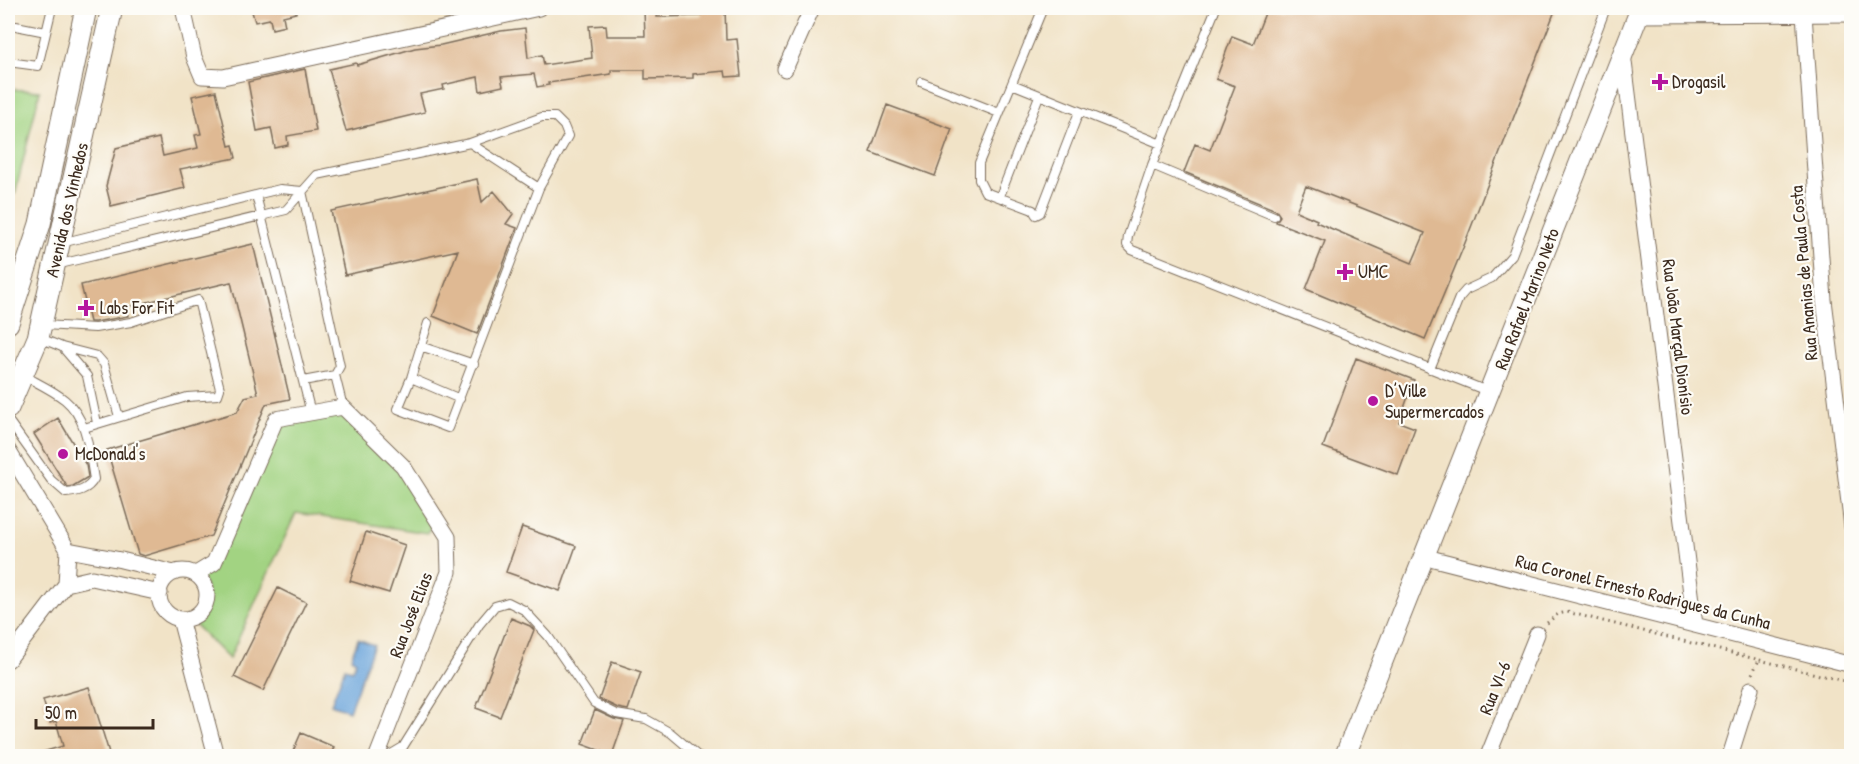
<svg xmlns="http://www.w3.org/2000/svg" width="1859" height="764" font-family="'Patrick Hand',sans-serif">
<rect width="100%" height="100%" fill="#fdfcf7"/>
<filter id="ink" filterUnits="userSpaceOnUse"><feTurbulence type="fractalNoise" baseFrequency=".0167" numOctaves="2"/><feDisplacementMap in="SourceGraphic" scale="12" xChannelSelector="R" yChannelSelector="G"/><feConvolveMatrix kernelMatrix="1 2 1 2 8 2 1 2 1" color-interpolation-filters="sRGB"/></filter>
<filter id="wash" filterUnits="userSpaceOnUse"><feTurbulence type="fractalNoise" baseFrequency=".008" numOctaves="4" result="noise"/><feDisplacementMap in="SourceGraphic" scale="24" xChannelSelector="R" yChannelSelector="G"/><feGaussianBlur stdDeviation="1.35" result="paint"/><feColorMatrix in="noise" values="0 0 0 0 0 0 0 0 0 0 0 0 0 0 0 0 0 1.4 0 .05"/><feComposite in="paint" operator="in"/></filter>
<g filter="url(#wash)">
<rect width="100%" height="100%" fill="#f1e3c7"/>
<path fill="#a2d382" stroke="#6e7e50" stroke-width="1.5" d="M8,89L40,91L15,194L8,193Z
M343,407L403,466L436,519L427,533L296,513L229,659L188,618C209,610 213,589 196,574L214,563L276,419Z"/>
<path fill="#6ca5db" stroke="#54687c" stroke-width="1.5" d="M358,639L374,645L349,711L331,704L345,668L352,670L356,661L351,658Z"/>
<g id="blocks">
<path fill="#dfb993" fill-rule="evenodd" d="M251,8H296V13L283,16L285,26L272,29L270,19L255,22Z
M700,8H725L726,40L737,39L741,76L726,77L725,71L693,74V78L645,79V70H611V74L548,83L549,85L537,87L534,74L501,77L503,86L480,91L478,77L443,85L444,89L420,94L425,112L346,131L329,69L356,63L357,65L415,48L441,45L501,31L525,28L528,58L542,55L544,65L592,58L589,26L606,25L607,36H645L644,10H657V17L701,16Z
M1267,8H1556L1463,248L1425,339L1306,289L1325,241L1276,222L1280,216L1276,210L1184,172L1195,144L1210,150L1235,86L1216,79L1232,36L1253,44ZM1306,186L1425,233L1412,263L1316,222L1317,220L1296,211Z
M305,69L316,131L287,136L288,145L275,148L271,128L257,131L248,82Z
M216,91L229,146L233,145L236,158L180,169L185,188L111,206L106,186L116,148L159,138L163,156L198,148L195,135L201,134L192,96Z
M887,105L952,129L935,176L870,152Z
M477,179L482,202L494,191L513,214L506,224L517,228L477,334L433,316L458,250L345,275L331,211Z
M253,244L290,399L266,404L211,536L144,556L138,554L107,450L237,412L245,397L258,394L231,282L126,307L128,316L95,322H90L81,285Z
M1356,358L1414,380L1399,422L1415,428L1398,475L1323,447Z
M58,418L86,465L88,477L73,486L68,487L66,485L34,434Z
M522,527L576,546L560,591L506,572Z
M366,532L405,545L389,593L350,581Z
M278,588L306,602L263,691L234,677Z
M511,618L530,626L534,630L500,717L476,708Z
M612,662L641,672L628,710L618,708L599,699Z
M89,687L110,756H39V753L63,746L56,721L50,723L43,700Z
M595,710L614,719L624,721L612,755L582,744Z
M301,733L334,747L330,756H291Z"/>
</g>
</g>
<g filter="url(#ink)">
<use href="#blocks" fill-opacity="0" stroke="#7b6b59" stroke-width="1.5"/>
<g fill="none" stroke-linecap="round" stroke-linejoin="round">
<defs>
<path id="service" d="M1043,8L979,163V180L985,192L1033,210L1036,215L1040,213L1079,112
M1216,8L1152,165L1128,236L1127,245L1132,250L1487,391
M16,26L46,32
M8,62L38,66L52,8
M921,82L999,113
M1012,84L1161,144
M470,143L542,117H555L564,126L568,136L539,188
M1152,165L1274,216
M302,191L340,366L335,375L303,381
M256,195L311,413
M1000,196L1039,96
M61,243L280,189L302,191
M56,265L286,210L317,175L470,143L539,188L448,428L398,409L411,378L428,323
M44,325L95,328L131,322L198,300L220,389L218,395L187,397L84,428
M40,338L62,347L97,356L104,364L119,417
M420,346L474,364
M63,348L87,376L97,423
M1430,369L1459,298L1466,290L1492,278L1512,255L1606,8
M335,375L343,407
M411,378L460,399
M8,420L51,480L66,493C78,492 88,490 94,479C89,452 88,419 65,400C53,390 37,383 23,375
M388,756L403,747L479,625L495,606L508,602L524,610L548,636L594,703L616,714L646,719L671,733L698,756"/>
<path id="minor" d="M183,8L194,57L202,76L223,77L539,8
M1804,14L1824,300L1852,527
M1638,15L1852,14
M1623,54L1695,625
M785,69L812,8
M8,450L68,550
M68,550L121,560L174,573
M1426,557L1852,665
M159 595a24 24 0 1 1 48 0a24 24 0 1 1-48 0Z
M196,574L214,563L276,419L343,407L403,466L448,537L449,572L377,756
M66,584L92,578L160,593
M180,619L216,756
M8,660L66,584L68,550
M1488,756L1537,634
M1730,756L1751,689"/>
<path id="tertiary" d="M1345,756L1641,8"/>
<path id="secondary" d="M8,323L40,224L86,8
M8,408L38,338L112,8"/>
</defs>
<use href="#service" stroke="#7b6b59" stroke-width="10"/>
<use href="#minor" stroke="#7b6b59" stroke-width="17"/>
<use href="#tertiary" stroke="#7b6b59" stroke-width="22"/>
<use href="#secondary" stroke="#7b6b59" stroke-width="23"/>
<path stroke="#7b6b59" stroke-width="3" stroke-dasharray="1.5 4.5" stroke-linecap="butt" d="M1547,623L1558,614L1567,612L1852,683
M1752,674L1759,660"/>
<use href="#service" stroke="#fff" stroke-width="8"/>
<use href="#minor" stroke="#fff" stroke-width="15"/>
<use href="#tertiary" stroke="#fff" stroke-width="20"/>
<use href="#secondary" stroke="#fff" stroke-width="21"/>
</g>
</g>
<g fill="#b5179e" stroke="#fdfcf7" stroke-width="2">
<path d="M1657 73h6v6h6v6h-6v6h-6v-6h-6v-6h6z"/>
<path d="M1342 263h6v6h6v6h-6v6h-6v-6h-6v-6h6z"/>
<path d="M83 299h6v6h6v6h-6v6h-6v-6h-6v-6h6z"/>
<circle cx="1373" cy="401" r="6"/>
<circle cx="63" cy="454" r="6"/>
</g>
<g text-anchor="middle" stroke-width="4.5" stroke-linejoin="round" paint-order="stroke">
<g font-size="18" fill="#3b2a1e" stroke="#fdfcf7" text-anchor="start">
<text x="1672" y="88">Drogasil</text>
<text x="1358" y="278">UMC</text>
<text x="100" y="314">Labs For Fit</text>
<text x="1385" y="397">D’Ville<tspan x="1385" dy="21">Supermercados</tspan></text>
<text x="75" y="460">McDonald's</text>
</g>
<g font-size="18" fill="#3b2a1e" stroke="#fdfcf7">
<text transform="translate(67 210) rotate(-77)" y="6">Avenida dos Vinhedos</text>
<text transform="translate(1804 273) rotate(-95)" y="6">Rua Ananias de Paula Costa</text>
<text transform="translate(1527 299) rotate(-69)" y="6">Rua Rafael Marino Neto</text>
<text transform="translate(1678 337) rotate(83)" y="6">Rua João Marçal Dionísio</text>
<text transform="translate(1643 592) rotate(14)" y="6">Rua Coronel Ernesto Rodrigues da Cunha</text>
<text transform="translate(411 615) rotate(-69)" y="6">Rua José Elias</text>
<text transform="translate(1495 688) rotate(-68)" y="6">Rua VI-6</text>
</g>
</g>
<rect width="1859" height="764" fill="none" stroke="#fdfcf7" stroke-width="30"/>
<path d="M36 719v9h117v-9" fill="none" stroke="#3b2a1e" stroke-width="3"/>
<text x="45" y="719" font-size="18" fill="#3b2a1e" stroke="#fdfcf7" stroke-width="4.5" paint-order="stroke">50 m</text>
</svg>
